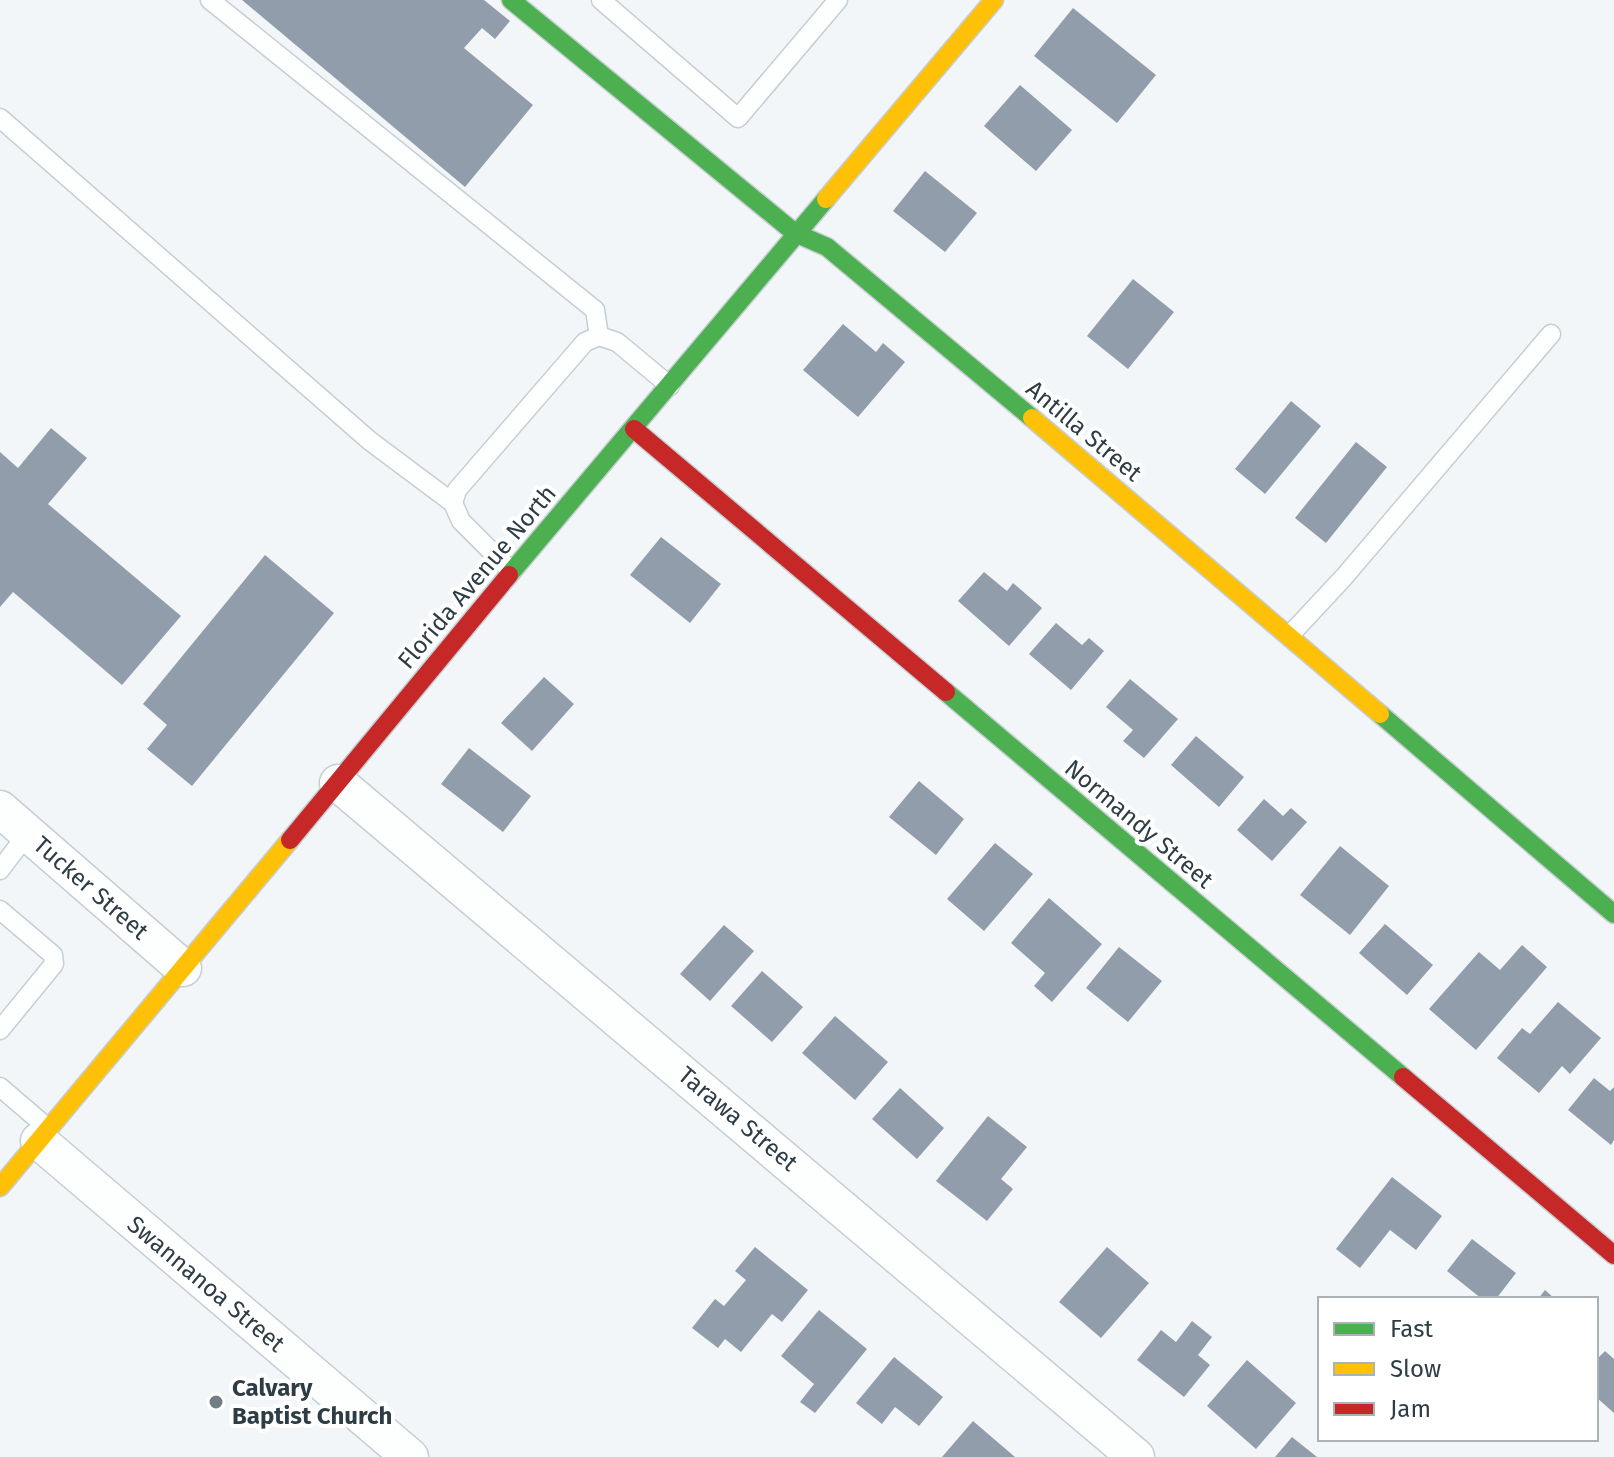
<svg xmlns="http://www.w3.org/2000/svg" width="1614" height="1457" font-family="'Fira Sans',sans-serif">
<rect width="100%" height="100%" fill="#f2f6f8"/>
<path fill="#929dab" d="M242,0H484L510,21L495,39L482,28L464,48L533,105L465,187Z
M1073,8L1156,75L1117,123L1034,56Z
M1020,85L1072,130L1036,171L984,126Z
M925,171L977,213L945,252L893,211Z
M1133,279L1174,312L1128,369L1087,336Z
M843,324L876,352L883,343L905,362L858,417L803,370Z
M1291,401L1321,426L1265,494L1235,469Z
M51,428L87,458L48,504L181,616L122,685L13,592L0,607V452L18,468Z
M1356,442L1387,467L1326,543L1295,518Z
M661,537L721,584L690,623L630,575Z
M265,555L334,613L192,786L147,749L167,725L143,704Z
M984,572L1007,591L1013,583L1042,608L1009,646L958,601Z
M1056,623L1082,645L1089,638L1104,651L1071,690L1029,654Z
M544,677L574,704L532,751L501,723Z
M1130,679L1178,719L1144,758L1123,741L1133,730L1106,707Z
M1196,736L1244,777L1219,807L1171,765Z
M469,748L531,796L503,832L441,784Z
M919,781L964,819L936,855L889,817Z
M1264,799L1283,816L1291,808L1307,822L1272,861L1237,830Z
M995,843L1033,874L984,931L947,899Z
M1340,846L1389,886L1350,935L1300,895Z
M1049,898L1102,944L1052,1002L1034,986L1045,973L1011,943Z
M1385,924L1433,965L1407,995L1359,953Z
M724,925L754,951L710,1001L680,974Z
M1522,945L1547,967L1476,1050L1429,1009L1479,952L1500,970Z
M1119,947L1162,981L1128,1022L1086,988Z
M762,971L803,1007L772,1042L731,1006Z
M1558,1002L1601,1038L1570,1074L1562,1066L1539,1093L1497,1058L1522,1028L1530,1034Z
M835,1016L888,1062L855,1100L802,1053Z
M1594,1078L1610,1091L1614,1087V1140L1611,1145L1568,1110Z
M900,1088L944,1128L917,1159L872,1119Z
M988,1116L1027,1147L1001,1179L1013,1189L987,1221L936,1181Z
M1392,1177L1442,1216L1416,1250L1390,1230L1360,1268L1336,1249Z
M1472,1239L1516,1273L1496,1299H1482L1447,1271Z
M755,1247L808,1290L782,1322L772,1314L741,1352L725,1339L718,1348L692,1328L715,1299L724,1306L746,1280L735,1271Z
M1107,1247L1149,1283L1101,1338L1059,1302Z
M1545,1290L1555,1299H1538Z
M819,1310L867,1349L815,1413L800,1402L814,1384L781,1356Z
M1192,1321L1212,1337L1198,1355L1210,1365L1184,1397L1137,1360L1161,1330L1176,1342Z
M1605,1351L1614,1359V1413L1596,1397V1360Z
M894,1357L943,1397L919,1426L895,1407L882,1424L856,1403Z
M1247,1360L1296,1403L1256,1449L1207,1406Z
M973,1421L1015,1457H942Z
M1292,1437L1317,1457H1275Z"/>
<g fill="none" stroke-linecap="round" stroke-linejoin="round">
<defs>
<path id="lane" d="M210,0L595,310L599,336
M601,0L738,118L838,0
M0,118L370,441L453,503
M512,572L461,521L453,503L457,490L585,342L599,336L617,342L670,386
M1289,636L1344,577L1551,334
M0,870L28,833
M0,910L53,955L54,964L0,1030
M0,1087L49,1129"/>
<path id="street" d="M338,783L1136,1457
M0,809L183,968
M39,1141L410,1457"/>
<path id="fast" d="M511,0L795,233L827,247L1032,418
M509,575L826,199
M946,692L1403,1077
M1380,714L1614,914"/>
<path id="slow" d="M826,199L994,0
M1032,418L1380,714
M0,1187L290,840"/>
<path id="jam" d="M634,429L946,692
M290,840L509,575
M1403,1077L1614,1255"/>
</defs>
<use href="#lane" stroke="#c5ced3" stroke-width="21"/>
<use href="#street" stroke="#c5ced3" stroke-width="39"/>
<use href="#fast" stroke="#c5ced3" stroke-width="21"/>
<use href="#slow" stroke="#c5ced3" stroke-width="21"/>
<use href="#jam" stroke="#c5ced3" stroke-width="21"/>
<use href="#lane" stroke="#fdfefe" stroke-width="18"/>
<use href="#street" stroke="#fdfefe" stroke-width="36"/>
<use href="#fast" stroke="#4caf50" stroke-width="18"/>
<use href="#slow" stroke="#ffc107" stroke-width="18"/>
<use href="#jam" stroke="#c62828" stroke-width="18"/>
</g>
<circle fill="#737e84" stroke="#fff" stroke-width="3" cx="216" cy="1402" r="8"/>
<g text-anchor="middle" stroke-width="8" stroke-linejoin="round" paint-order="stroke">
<g font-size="24" fill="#2e3d45" stroke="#fff">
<text transform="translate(1084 431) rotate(40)" y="8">Antilla Street</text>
<text transform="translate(477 577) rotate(-50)" y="8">Florida Avenue North</text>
<text transform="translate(1139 824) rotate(40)" y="8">Normandy Street</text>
<text transform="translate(91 888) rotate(41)" y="8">Tucker Street</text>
<text transform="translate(738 1119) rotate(40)" y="8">Tarawa Street</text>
<text transform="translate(206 1284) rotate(40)" y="8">Swannanoa Street</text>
</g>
<g font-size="24" font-weight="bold" fill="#2e3d45" stroke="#fff" text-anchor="start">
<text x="232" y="1396">Calvary<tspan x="232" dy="28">Baptist Church</tspan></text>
</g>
</g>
<rect x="1318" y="1297" width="280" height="144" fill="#ffffff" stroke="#abb1b5" stroke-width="2"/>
<rect x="1334" y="1323" width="40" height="12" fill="#4caf50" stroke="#abb1b5" stroke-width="2"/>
<text x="1390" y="1337" font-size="24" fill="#2e3d45">Fast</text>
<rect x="1334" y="1363" width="40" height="12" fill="#ffc107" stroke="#abb1b5" stroke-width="2"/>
<text x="1390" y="1377" font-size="24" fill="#2e3d45">Slow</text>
<rect x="1334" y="1403" width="40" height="12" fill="#c62828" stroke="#abb1b5" stroke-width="2"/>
<text x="1390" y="1417" font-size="24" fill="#2e3d45">Jam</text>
</svg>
